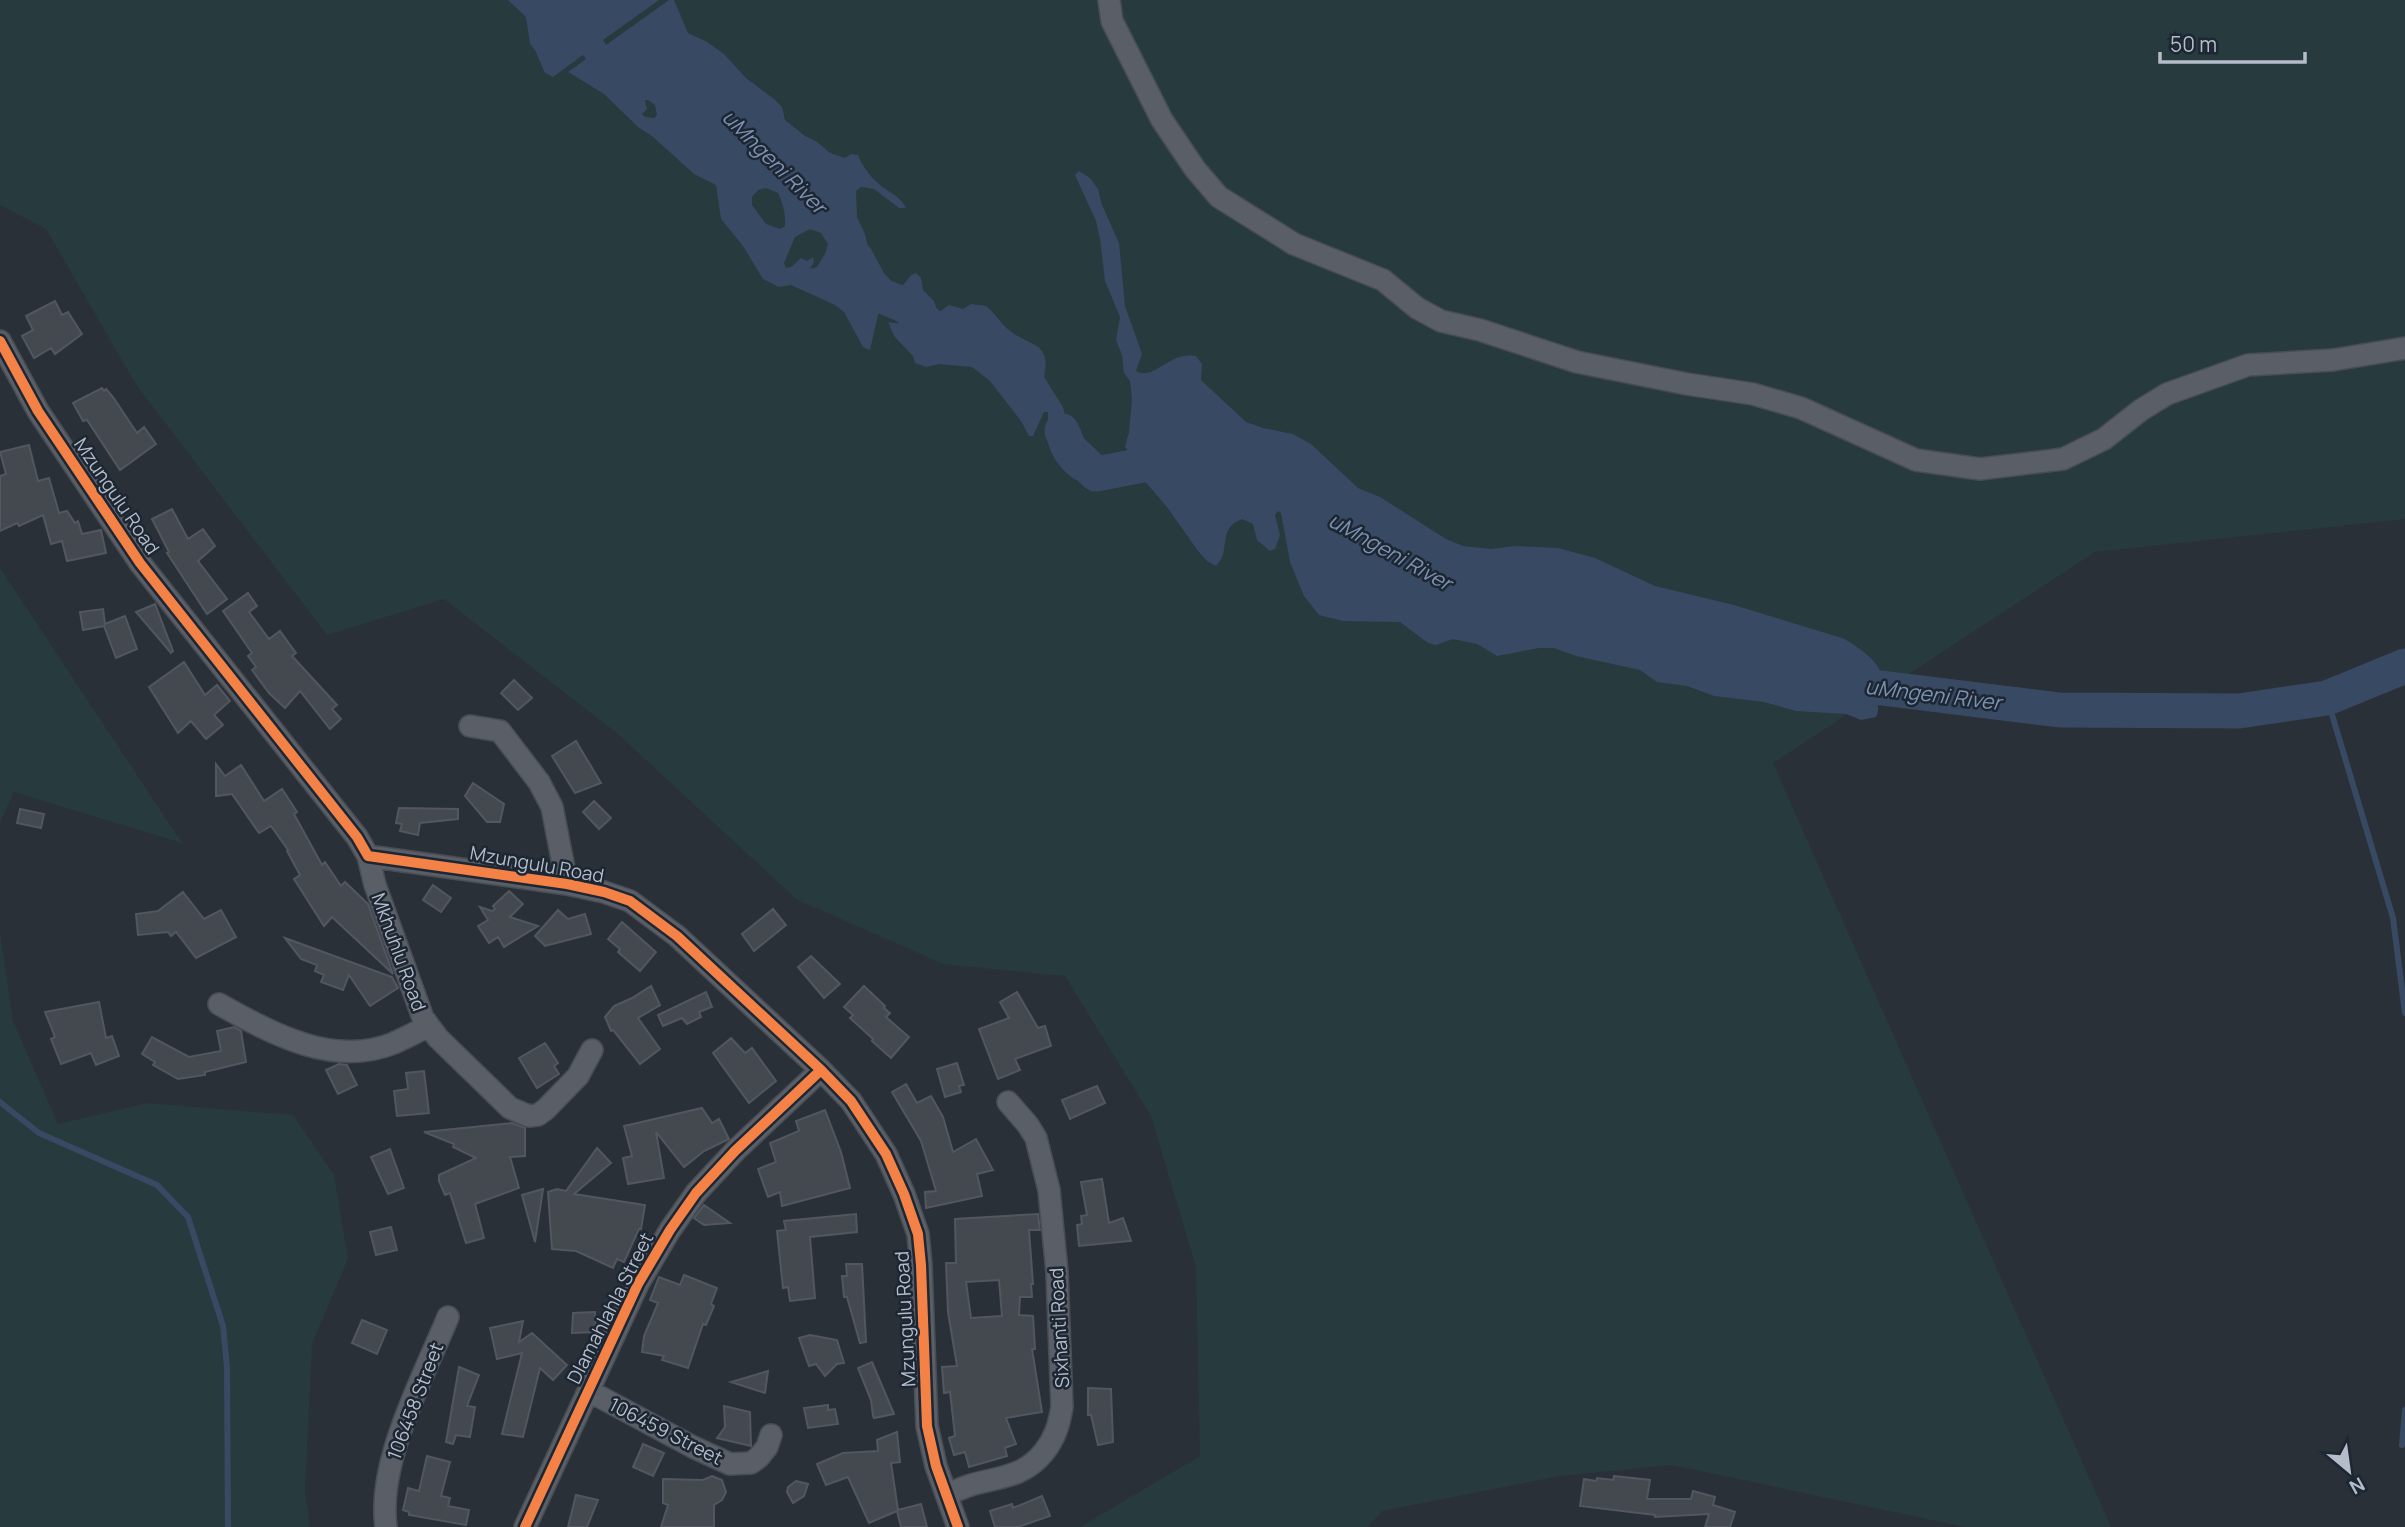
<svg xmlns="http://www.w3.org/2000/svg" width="2405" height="1527" font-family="Manrope,sans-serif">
<rect width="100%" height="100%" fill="#2a3038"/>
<path fill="#273a3e" d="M0,0H2405V519L2095,552L1773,763L2111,1527H1965L1672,1465L1560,1476L1382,1511L1368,1527H1080L1200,1456L1196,1267L1151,1116L1065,976L943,964L796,899L618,734L444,599L327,635L137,386L46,229L0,205Z
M0,568L182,843L14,792L0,823Z
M0,933L13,1021L58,1124L148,1103L293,1115L334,1175L348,1259L312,1344L305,1491L310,1527H0Z"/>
<path fill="#384963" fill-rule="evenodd" d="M508,0H659L603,40L606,45L669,0H674L688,33L707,42L724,54L746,78L774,99L782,107L785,120L805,136L816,141L830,153L845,158L851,154L858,155C862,167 874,181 884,188C893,194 901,198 906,208H899L874,189L861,187L856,191L857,217L865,234L872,267L884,289L870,350L863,347L844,312L835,305L791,285L779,287L763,279L743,246L721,219L716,185L694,174L652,136L638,127L604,94L568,72L586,59L583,55L553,77L545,73L535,50L530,44L526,17ZM648,100L655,105L657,115L654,118L645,117L642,114L647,109L645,100ZM766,188L778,193C783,203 786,216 785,226L780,229L766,224L752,205V197L758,190ZM810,229L821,233L828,244L825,254L817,267L810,269L814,262L813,257L807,261L801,258L791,267L786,268L784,263L795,237Z
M1079,171L1090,178L1098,189L1102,205L1119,243L1125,306L1142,354L1136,371C1153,382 1171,350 1196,356L1202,364L1201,380L1246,422L1263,428L1293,434L1311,444L1358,488L1380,497L1446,539L1463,546L1491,549L1515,546L1558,548L1595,558L1655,586L1734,605L1845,639C1856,646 1878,660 1881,674C1882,681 1877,688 1877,696C1877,705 1880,709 1876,717L1861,720L1846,714L1796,711L1764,702L1714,696L1687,686L1657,682L1640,670L1576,656L1554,648H1539L1497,656L1477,644L1453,639L1436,645L1428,643L1400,622L1343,621L1319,615L1304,596L1290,562L1281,513L1278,511L1275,515L1280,535L1275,549L1270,551L1257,540L1253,524L1242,519C1216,529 1232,551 1216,566L1207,561L1198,551L1167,507L1143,479L1134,458L1125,447L1129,432L1132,399L1130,381L1124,373L1122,355L1116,340L1120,317L1105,281L1100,239L1096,221L1075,175Z
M916,273L921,278L923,290L934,301L938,313L949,305L963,309L971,304L986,306C995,313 1000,323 1009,330C1031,348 1051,340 1044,377L1063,407L1071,444L1085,456L1090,469L1087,477L1079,481C1065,476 1050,456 1048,441C1047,431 1048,421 1048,412H1044L1033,436H1029L1021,421L990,381L972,367L939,364L926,367L915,363L913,356L894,336L888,322L902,324C904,309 892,303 893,292L904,284L911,275Z"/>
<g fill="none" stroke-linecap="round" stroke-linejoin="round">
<path stroke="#384963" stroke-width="6" d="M2327,698L2393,918L2405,1013
M0,1102L39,1133L157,1185L188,1217L223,1326L227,1367L228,1527
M2402,1445L2405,1410"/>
<path stroke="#384963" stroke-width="35" d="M856,258L870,284L882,296L904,305L931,326
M1062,431L1069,448L1096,474L1185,457
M1833,682L2060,710L2239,711L2327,698L2405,666"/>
</g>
<path fill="#444950" stroke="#52575f" stroke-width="2" fill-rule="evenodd" d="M55,301L62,315L68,312L82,334L55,354L51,348L34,358L22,336L33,330L26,316Z
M102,388L104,391L106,389L113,397L137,433L144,427L156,444L120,470L87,420L83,421L73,403Z
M29,445L38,481L49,478L59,513L67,511L75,523L78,521L82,534L101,530L106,553L67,561L62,541L51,544L43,515L19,526L17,523L0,531V476L6,474L0,452Z
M172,509L188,539L203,529L215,546L198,561L227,599L207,614L167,553L169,552L152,519Z
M248,593L257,606L249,612L269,639L280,631L296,653L292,656L337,705L332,709L341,719L330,729L300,691L285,708L269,693L252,670L256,667L248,656L252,653L223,611Z
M155,604L173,651L171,653L136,612Z
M103,609L105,624L125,616L137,649L116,658L104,626L83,630L80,612Z
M184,662L205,695L217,685L230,701L214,715L223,725L206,739L191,721L178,733L149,687Z
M514,680L532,698L518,710L501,693Z
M576,741L601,783L575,793L552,756Z
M216,764L225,776L241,765L264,801L282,789L297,812L294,814L322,865L325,862L341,886L345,882L368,904L393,974L332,917L324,926L294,879L300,875L287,851L288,850L271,826L259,833L232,794L216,796Z
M473,783L504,804L500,822H487L465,796Z
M594,801L611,818L599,829L583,812Z
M399,808L458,809V819L420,823L418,835L400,831L402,824L396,823Z
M20,809L44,814L41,828L17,823Z
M433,885L451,898L441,912L423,900Z
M509,891L523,904L510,917L538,926L504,947L498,937L489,943L478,926L488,920L480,907L492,911L495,909L493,906Z
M183,892L204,919L221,910L236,937L196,958L176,932L171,936L168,932L138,935L136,914L158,911Z
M773,909L786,925L754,951L742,934Z
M558,910L568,919L585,914L591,934L545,946L535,936Z
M622,922L656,952L640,971L618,952L620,949L608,939Z
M285,938L392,977L398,988L370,1006L349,975L343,990L321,982L324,975L315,971L317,965L301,959Z
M811,956L840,984L824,998L798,967Z
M651,986L660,1005L638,1018L660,1049L640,1064L613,1030L611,1031L605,1017L614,1006L632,998Z
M864,986L885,1006L884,1008L890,1013L886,1017L909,1037L891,1058L872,1041L873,1039L850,1018L853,1015L844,1007Z
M706,992L712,1007L699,1012L701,1017L687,1024L682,1018L663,1026L658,1015Z
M1017,992L1038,1028L1045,1026L1051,1046L1015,1059L1020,1070L998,1079L979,1029L1009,1018L1000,1002Z
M99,1002L106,1038L112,1036L119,1056L96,1065L91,1053L61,1064L51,1039L55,1037L45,1012Z
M234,1027L241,1031L246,1062L205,1072V1075L178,1079L153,1065L155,1062L142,1054L152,1037L189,1057L221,1051L217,1031Z
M731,1038L745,1053L752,1048L776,1081L749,1103L713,1053Z
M545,1043L558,1063L554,1066L559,1074L537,1088L519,1058Z
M957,1063L964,1085L959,1086L961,1092L945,1097L937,1069Z
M339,1064L347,1065L357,1085L338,1094L326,1070Z
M424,1071L429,1113L397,1116L394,1091L408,1089L406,1073Z
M906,1084L917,1103L931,1096L943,1117L953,1152L976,1139L993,1170L977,1174L982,1196L926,1208L925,1192L936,1191L921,1141L892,1092Z
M1097,1086L1105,1103L1070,1119L1062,1100Z
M702,1108L712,1123L719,1119L729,1139L704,1151L684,1167L656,1132L664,1178L628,1184L623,1158L632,1156L624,1126Z
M825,1110L841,1152L850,1188L782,1206L780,1192L768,1197L758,1169L776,1162L770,1143L799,1131L796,1121Z
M512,1123L525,1128V1156L510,1157L519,1188L475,1204L484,1238L466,1243L450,1193L445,1195L439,1181V1175L476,1158L453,1147L454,1144L424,1132Z
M597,1148L611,1163L574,1194L645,1205L641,1229H639L624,1262L617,1259L613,1268L576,1251L552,1249L548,1192L557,1189L566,1191Z
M390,1149L404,1188L388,1194L371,1157Z
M1102,1179L1109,1223L1123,1218L1131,1241L1079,1246L1077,1225L1082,1224L1081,1216L1087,1215L1081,1182Z
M543,1189L535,1242L522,1195Z
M704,1205L730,1223L704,1225L694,1218Z
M856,1214L857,1232L810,1237L815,1298L790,1301L788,1287L783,1288L777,1231L786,1230L784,1221Z
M1038,1214L1040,1230H1029L1033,1284H1031L1032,1297H1020L1019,1315L1033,1316L1035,1349H1032L1042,1412L1006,1418L1016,1444L1005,1448L1007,1456L969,1467L965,1452L954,1455L949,1438L955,1436L950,1392L944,1393L942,1367L957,1366L948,1312L946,1263H956L955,1219ZM999,1280L1002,1316L971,1318L966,1282Z
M391,1227L397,1250L376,1255L370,1232Z
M846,1264H862L866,1342L860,1343L847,1297H844L842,1276H847Z
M684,1275L717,1288L711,1304L714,1306L706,1325L703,1324L688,1368L662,1360L664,1356L642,1352L644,1336L658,1303L650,1300L659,1277L680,1285Z
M595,1312L596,1332L572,1333L573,1313Z
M362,1320L387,1330L377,1354L352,1343Z
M523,1321L519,1342L532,1333L567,1365L553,1380L540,1368L523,1437L502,1434L522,1353L497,1359L490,1328Z
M810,1335L837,1340L844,1363L837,1364L825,1376L816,1364L809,1366L799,1338Z
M872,1362L894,1414L874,1418L873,1416L871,1400L858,1368Z
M459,1367L479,1375L467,1406L475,1407L470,1437L456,1435L453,1444L446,1442Z
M768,1371L765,1393L731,1382Z
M1088,1388L1111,1389L1113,1442L1098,1445L1091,1415H1088Z
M828,1405V1410L835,1409L838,1424L808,1428L804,1408Z
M724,1406L750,1412L751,1446L717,1438L725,1427Z
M897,1432L900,1462L891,1463L898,1510L921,1504L927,1527H901L897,1511L869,1523L848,1477L826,1485L817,1464L843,1453L878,1451L877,1440Z
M643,1444L664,1453L653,1476L633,1467Z
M427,1456L450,1462L441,1496L450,1498L448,1506L469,1510L466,1525L409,1515V1512L403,1510L408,1488L419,1491Z
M712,1476L722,1480L726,1492L722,1500L714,1505V1527H661L668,1505L663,1503V1479L703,1480Z
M1614,1476L1650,1480L1647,1499H1691L1693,1491L1715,1497L1713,1505L1735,1512L1730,1527H1705L1709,1514L1655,1517V1515L1580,1506L1584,1479L1596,1481L1597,1478L1613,1480Z
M796,1481L808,1484L804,1496L793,1503L787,1492L788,1487Z
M576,1495L598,1500L587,1527H568Z
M1042,1496L1050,1516L1018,1527H995L990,1511L1012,1504L1013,1508Z"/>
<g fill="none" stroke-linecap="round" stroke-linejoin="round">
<defs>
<path id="minor" d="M1109,0L1112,21L1162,120L1195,169L1219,197L1294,244L1383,280L1417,308L1441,321L1480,330L1577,362L1687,384L1753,394L1801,408L1916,460L1980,469L2063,459L2104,439L2141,410L2167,394L2248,365L2333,360L2405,348
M0,341L38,411L140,563L357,837L368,856L567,884L604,892L630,901L677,936L821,1070L851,1101L886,1154L904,1194L918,1234L921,1265L927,1426L936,1466L958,1527
M470,726L500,731L539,782L552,807L567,884
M368,856L375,885L423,1018L438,1038L510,1108L529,1116L538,1115L546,1109L578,1076L592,1050
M219,1004C271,1033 333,1068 394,1043C405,1038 417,1032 428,1026
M589,1391L693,1447L730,1464L751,1463L759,1457L767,1447L771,1435
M947,1496C980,1474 1017,1486 1044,1452C1055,1438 1059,1425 1062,1407L1057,1272L1049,1190L1036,1138L1028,1125L1008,1102
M386,1527C377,1462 423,1378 448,1317
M525,1527L638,1284L670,1230L696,1193L735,1151L821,1070"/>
</defs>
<use href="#minor" stroke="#484c53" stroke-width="24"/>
<use href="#minor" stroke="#5a5e66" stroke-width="21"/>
<defs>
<path id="cycleway" d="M0,341L38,411L140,563L357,837L368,856L567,884L604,892L630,901L677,936L821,1070L851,1101L886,1154L904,1194L918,1234L921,1265L927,1426L936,1466L958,1527
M525,1527L638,1284L670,1230L696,1193L735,1151L821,1070"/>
</defs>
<use href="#cycleway" stroke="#1d2633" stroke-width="15"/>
<use href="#cycleway" stroke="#f48246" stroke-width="10"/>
</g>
<g text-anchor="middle" stroke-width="5" stroke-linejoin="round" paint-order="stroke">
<g font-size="19" fill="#b4bcc9" stroke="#1d2633">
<text transform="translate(117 496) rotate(56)" y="7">Mzungulu Road</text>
<text transform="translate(537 864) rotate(10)" y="7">Mzungulu Road</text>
<text transform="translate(399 952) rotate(70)" y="7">Mkhuhlu Road</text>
<text transform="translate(610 1308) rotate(-63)" y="7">Dlamahlahla Street</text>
<text transform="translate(905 1319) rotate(-93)" y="7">Mzungulu Road</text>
<text transform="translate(1059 1328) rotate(-93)" y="7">Sixhanti Road</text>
<text transform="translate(415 1401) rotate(-69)" y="7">106458 Street</text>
<text transform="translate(666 1431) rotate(27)" y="7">106459 Street</text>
</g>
<g font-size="21" font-style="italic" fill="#7c92b1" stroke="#1d2633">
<text transform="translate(774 162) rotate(45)" y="7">uMngeni River</text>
<text transform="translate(1390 552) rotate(29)" y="7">uMngeni River</text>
<text transform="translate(1933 695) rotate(7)" y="7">uMngeni River</text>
</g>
</g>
<g transform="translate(2349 1471) rotate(151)" stroke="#1d2633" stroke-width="5" paint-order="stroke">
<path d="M0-5L12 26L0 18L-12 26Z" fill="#b4bcc9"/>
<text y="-10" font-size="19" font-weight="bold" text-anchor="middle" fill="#b4bcc9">N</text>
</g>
<path d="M2160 52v10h145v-10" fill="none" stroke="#b4bcc9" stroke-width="3.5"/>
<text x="2170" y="52" font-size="21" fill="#b4bcc9" stroke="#1d2633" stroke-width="5" paint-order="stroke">50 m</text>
</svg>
